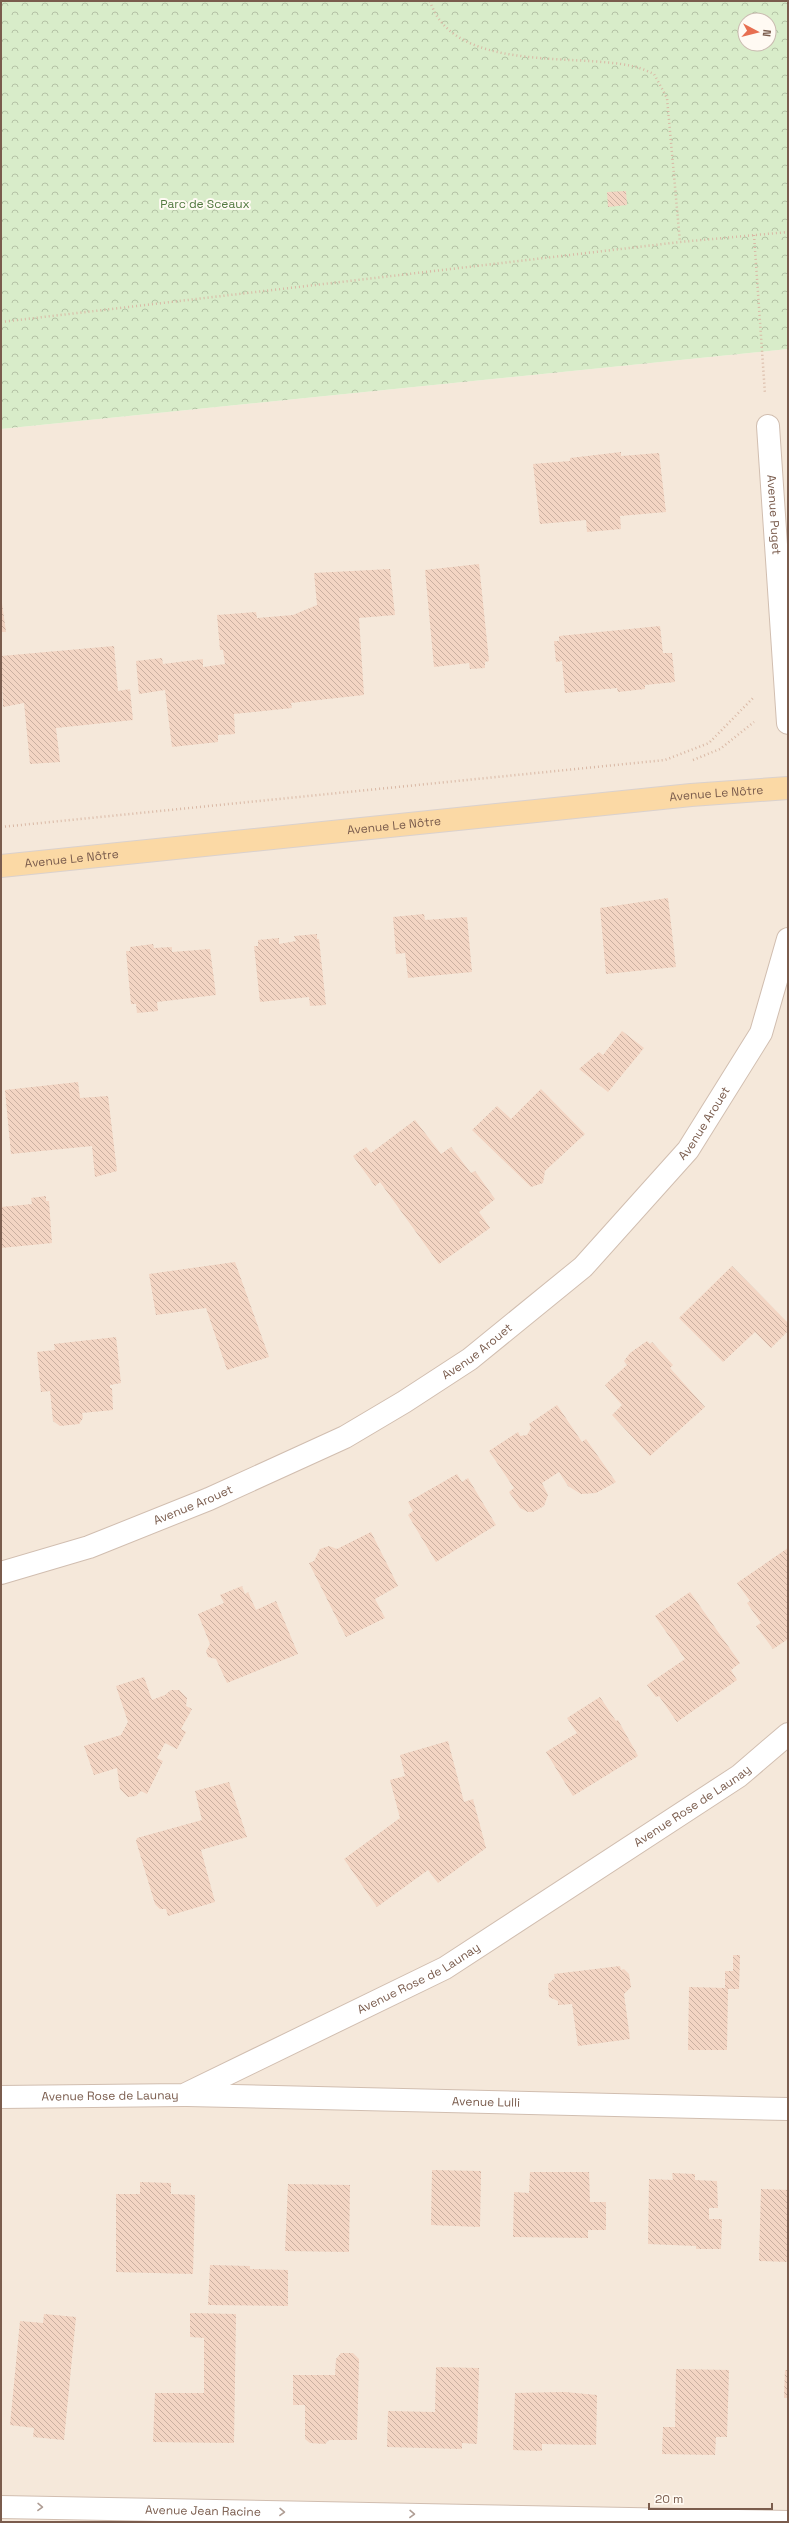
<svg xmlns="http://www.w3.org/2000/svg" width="789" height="2523" font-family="'Space Grotesk',sans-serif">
<defs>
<pattern id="forest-crowns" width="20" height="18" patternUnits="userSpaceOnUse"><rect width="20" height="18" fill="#d8ecc9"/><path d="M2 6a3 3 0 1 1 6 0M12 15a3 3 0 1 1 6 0" fill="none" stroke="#b4c2a5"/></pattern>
<pattern id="building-back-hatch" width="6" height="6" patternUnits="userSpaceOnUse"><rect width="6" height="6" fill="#f3d5c3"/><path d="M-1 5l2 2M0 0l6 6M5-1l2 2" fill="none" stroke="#cab0a1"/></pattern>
</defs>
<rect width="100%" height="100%" fill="#fdf6ec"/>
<path fill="#f5e8da" d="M788,349V2522H1V429Z"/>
<path fill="url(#forest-crowns)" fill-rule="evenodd" d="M1,1H788V349L1,429ZM745,20H769V44H745Z"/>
<path fill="url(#building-back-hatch)" d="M626,191L627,205L608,207L607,192Z
M621,452V456L659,453L666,512L620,516L621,529L587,532L586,520L540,524L533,464L570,461V458Z
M479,564L489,661L485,662V668L470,669L469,663L434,667L425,570Z
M390,569L395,615L359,618L364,695L291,703L292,708L234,714L235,734L218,735V742L172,747L165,690L139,694L136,661L162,658L163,664L203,659V667L225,664L223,650H220L217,615L256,612L257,618L293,615L317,605L314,573Z
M1,596L6,632H1Z
M660,626L663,653H672L675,682L645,685V689L618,692L617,688L565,693L562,661L556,662L554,641H559V636Z
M114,646L118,691L130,689L133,720L56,728L60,762L30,764L24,703L3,707L1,656Z
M668,898L676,967L606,974L600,908Z
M424,914L425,920L467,917L472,972L408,978L405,953L396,954L393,917Z
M317,934V939H319L326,1005L310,1006L309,997L260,1002L254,946H258V940L279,938V944L296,941L294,936Z
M153,944L154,948L172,947V952L210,949L216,995L157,1002L158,1011L137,1013L136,1004H131L126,951H130V947Z
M622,1031L644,1048L608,1092L579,1069L599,1052L603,1055Z
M78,1082L80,1098L108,1096L117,1171L95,1177L92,1146L11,1154L5,1090Z
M541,1089L585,1134L545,1171L543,1183L531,1187L472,1130L497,1106L511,1119Z
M415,1120L441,1154L451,1147L471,1173L475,1171L495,1199L479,1212L490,1228L439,1264L380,1182L375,1186L353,1156L366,1147L371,1153Z
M46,1196V1201H49L52,1243L1,1248V1207L32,1204L31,1198Z
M235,1262L269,1357L227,1370L206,1308L156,1315L149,1274Z
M732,1266L788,1323V1331L771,1348L755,1332L723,1362L679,1318Z
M116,1337L121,1383L110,1385V1388H112L113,1410L82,1413L83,1418L79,1424L60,1426L53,1421L50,1391L41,1392L37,1352L55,1350L54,1344Z
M647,1341L650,1344L652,1342L673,1365L670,1368L705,1407L650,1456L612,1415L622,1405L605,1385L627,1365L624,1361L630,1353Z
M557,1405L582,1442L586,1439L616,1482L596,1493L581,1494L568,1486L559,1472L542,1483L548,1495L544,1506L533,1512H528L520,1508L509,1492L514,1488L489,1451L518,1432L520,1436L527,1435L531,1428L529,1424Z
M457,1474L462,1482L468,1478L496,1525L436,1562L408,1515L413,1511L408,1502Z
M371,1532L398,1586L375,1599L385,1618L346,1637L309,1563L314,1561L320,1549L329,1546L337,1549Z
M788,1548V1639L773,1649L756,1626L761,1623L747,1603L750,1601L737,1583Z
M242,1586L245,1594L248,1592L256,1610L276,1601L298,1654L227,1683L216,1659L208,1657L206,1651L210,1644L198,1614L224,1603L220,1595Z
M690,1592L740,1663L731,1670L737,1680L677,1722L659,1696L656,1697L647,1685L685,1659L655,1616Z
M144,1677L152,1700L165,1695L171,1690H179L187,1698L186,1706L192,1709L181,1729L186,1732L177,1749L165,1743L157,1758L163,1761L147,1794L141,1791L136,1796L128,1797L120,1789L117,1768L94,1775L84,1746L121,1735L128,1722L116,1686Z
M600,1697L616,1721L618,1720L638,1756L573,1796L546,1752L577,1733L567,1718Z
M448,1741L464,1802L473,1799L486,1848L438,1883L428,1870L377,1907L344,1859L400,1818L390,1780L405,1776L400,1755Z
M229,1782L247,1837L201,1850L215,1902L168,1916L166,1909H160L155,1904L136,1841L137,1838L202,1820L195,1791Z
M733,1955H740L739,1989H728L727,2050H688L689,1987L725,1988V1971H733Z
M620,1966L621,1970L624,1969L629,1974L631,1987L624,1994L630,2039L578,2046L572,2004L558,2005V2001L549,1997L548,1984L555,1978L554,1974Z
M432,2170L481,2171L480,2227L431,2225Z
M530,2172H589L590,2202H606V2230H588V2238L513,2237L514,2192L529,2193Z
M672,2173L695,2174V2180L717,2181L718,2208H709V2219H722L721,2249H696V2246L648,2244L649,2179L673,2180Z
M140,2182L171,2183V2194L195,2195L193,2274L116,2272V2194H140Z
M288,2184L350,2185L349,2252L285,2251Z
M761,2189L788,2190V2262L759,2261Z
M210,2265L250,2266V2269L288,2270V2306L208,2305Z
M190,2313L236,2314L234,2443L153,2442L155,2393H204V2338L190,2337Z
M44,2314L76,2317L64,2440L33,2437L34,2428L10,2425L20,2321L43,2323Z
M341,2353H353L359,2359L357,2440H329L325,2444L310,2443L305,2439V2405H293V2375H335L336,2359Z
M436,2367L479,2368L477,2444L462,2443V2449L387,2447L388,2411L435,2412Z
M676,2369L729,2370L727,2437H716L715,2455L662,2454L663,2427H675Z
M785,2370H788V2398H784Z
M565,2392L597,2395L596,2445L542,2444V2451L513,2450L515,2393Z"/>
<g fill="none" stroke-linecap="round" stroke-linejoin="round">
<defs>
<g id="minor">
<path id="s1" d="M768,426L788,723"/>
<path id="s2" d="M1,1573L89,1547L209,1499L345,1437L404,1402L470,1359L583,1267L688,1150L761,1033L788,939"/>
<path id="s3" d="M187,2095L788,2109"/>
<path id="s4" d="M1,2097L184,2095L445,1968L739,1776L788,1734"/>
<path id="s5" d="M1,2507L788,2522"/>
</g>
<g id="major">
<path id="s6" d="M1,866L691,795L788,788"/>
</g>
</defs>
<use href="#minor" stroke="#d1beb0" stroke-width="24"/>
<use href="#major" stroke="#dad1cd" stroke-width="24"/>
<path stroke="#d9b8a5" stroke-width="2.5" stroke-dasharray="1 3" stroke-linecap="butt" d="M430,1C453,73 574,53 632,66C639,67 647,71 654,74L667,98L680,242
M754,235L765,394
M1,322L680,242L788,232
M693,760L720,749L754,722
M1,827L665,760L709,743L753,698"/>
<use href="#minor" stroke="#fff" stroke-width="22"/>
<use href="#major" stroke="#fbd9a5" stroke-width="22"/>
</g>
<defs><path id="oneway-chevron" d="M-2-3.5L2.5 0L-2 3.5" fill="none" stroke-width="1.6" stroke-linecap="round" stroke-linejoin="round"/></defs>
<g stroke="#af9d94">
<use href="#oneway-chevron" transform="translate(40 2507) rotate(1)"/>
<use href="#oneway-chevron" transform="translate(282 2512) rotate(1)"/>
<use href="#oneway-chevron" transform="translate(412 2514) rotate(1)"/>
</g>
<g text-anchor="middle" stroke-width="4" stroke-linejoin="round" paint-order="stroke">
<g font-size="12" fill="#537a41" stroke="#fffaf3">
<text x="205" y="208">Parc de Sceaux</text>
</g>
<g font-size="12" fill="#7a5c4d" stroke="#fffaf3">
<text dy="4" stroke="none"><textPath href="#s1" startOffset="89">Avenue Puget</textPath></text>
<text dy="4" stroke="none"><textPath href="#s6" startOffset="719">Avenue Le Nôtre</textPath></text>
<text dy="4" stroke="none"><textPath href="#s6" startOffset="395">Avenue Le Nôtre</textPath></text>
<text dy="4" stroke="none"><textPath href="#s6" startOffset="71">Avenue Le Nôtre</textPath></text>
<text dy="4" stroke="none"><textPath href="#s2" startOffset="852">Avenue Arouet</textPath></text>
<text dy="4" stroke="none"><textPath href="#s2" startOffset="528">Avenue Arouet</textPath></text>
<text dy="4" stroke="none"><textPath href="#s2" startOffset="204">Avenue Arouet</textPath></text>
<text dy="4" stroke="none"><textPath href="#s4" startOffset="769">Avenue Rose de Launay</textPath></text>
<text dy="4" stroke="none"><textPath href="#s4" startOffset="445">Avenue Rose de Launay</textPath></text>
<text dy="4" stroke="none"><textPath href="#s4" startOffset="109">Avenue Rose de Launay</textPath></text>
<text dy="4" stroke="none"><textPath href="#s3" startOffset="299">Avenue Lulli</textPath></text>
<text dy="4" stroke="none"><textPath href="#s5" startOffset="202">Avenue Jean Racine</textPath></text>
</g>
</g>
<rect width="789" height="2523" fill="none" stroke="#7a5c4d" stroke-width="4"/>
<g transform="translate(757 32) rotate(97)"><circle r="19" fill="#fffaf3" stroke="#cabbb1"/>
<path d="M0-3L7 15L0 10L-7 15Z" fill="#e76f51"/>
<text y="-6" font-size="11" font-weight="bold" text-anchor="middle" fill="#7a5c4d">N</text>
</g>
<path d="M649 2503v6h123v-6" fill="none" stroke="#7a5c4d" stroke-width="2"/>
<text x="655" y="2503" font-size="12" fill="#7a5c4d" stroke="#fffaf3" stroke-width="3" paint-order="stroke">20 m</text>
</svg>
